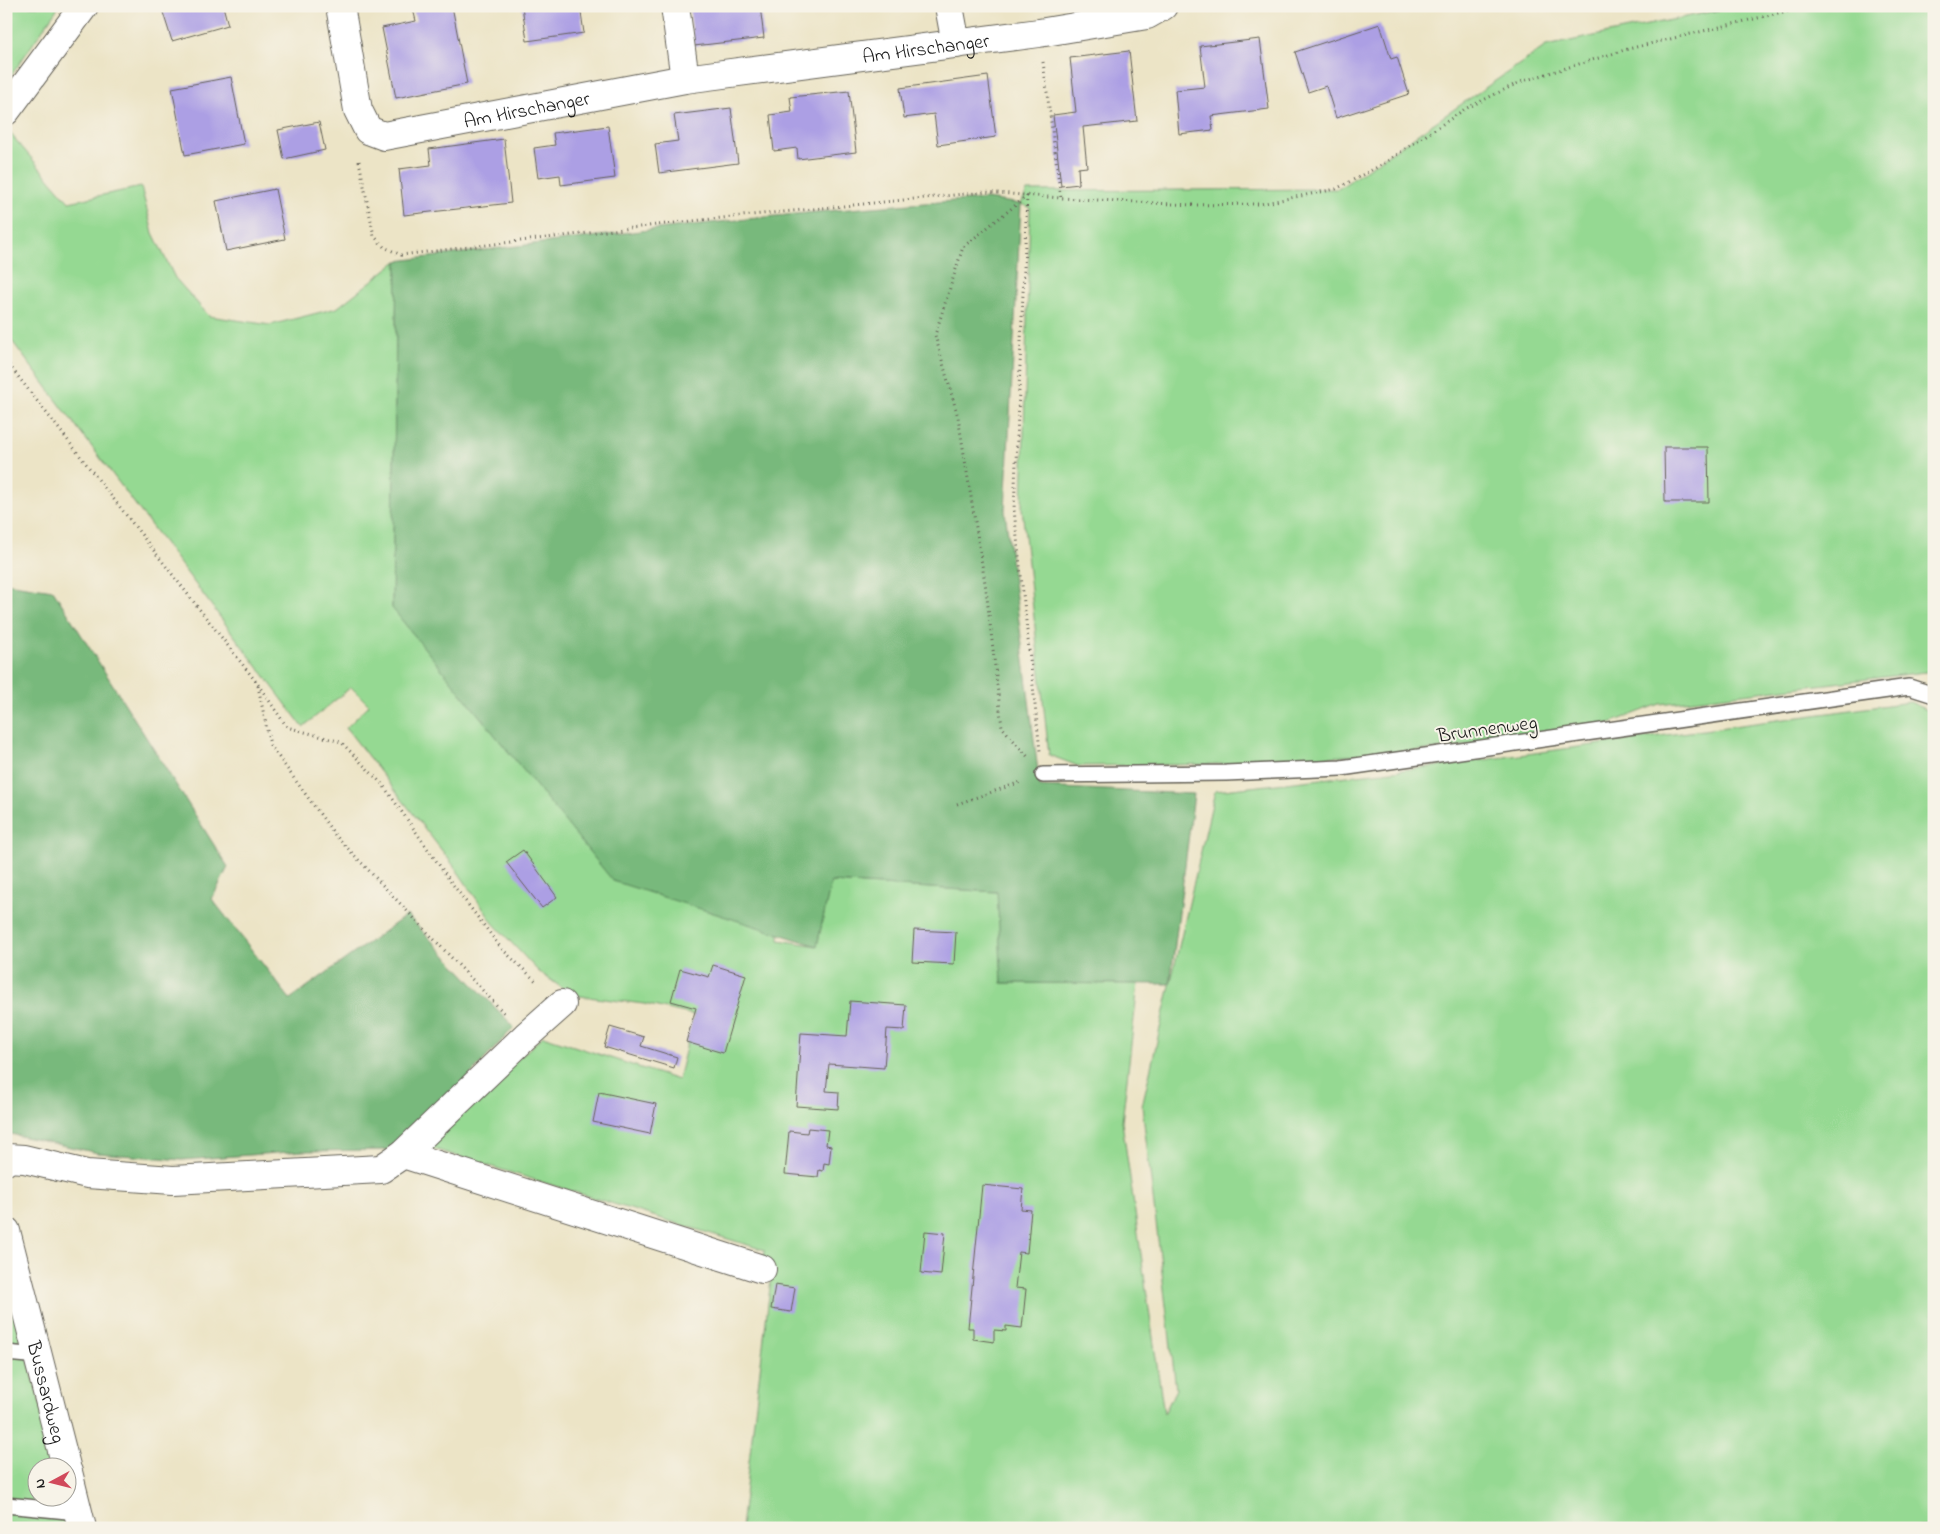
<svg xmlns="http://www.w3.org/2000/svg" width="1940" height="1534" font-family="'Indie Flower',sans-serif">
<rect width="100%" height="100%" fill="#f7f3e8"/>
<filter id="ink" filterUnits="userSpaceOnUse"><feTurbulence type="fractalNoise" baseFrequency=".02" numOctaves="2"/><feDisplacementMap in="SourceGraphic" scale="10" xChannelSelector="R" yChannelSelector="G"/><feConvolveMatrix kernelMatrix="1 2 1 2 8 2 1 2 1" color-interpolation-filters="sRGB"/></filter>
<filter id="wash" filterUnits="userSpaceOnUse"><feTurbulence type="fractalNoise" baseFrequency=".0096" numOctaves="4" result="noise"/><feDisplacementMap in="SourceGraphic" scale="20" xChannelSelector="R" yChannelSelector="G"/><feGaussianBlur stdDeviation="1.12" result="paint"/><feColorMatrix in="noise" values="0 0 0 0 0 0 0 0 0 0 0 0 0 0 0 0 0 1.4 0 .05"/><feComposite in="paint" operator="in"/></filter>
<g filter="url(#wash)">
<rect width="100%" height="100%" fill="#ece4c6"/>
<path fill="#95d992" stroke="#587a57" d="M6,6H59L6,83Z
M1739,6H1934V671L1660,704L1597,728L1441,749L1230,764L1078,766L1049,755L1022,508L1030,208L1021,204L1027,191L1338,189L1546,46Z
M9,132L69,202L141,187L153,233L175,278L209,316L270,325L337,308L397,261L392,608L779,934V940L817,946L831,882L998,892L1002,983L1138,984L1122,1122L1164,1414L1176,1389L1142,1106L1215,791L1446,765L1910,702L1934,713V1528H741L771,1279L763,1274L764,1250L424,1146L543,1036L678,1080L694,1015L644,1004L572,995L538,971L493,923L454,866L346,728L369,705L351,687L303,727L6,333V137Z
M6,1279L57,1466H38V1496L63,1497L70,1528H6Z"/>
<path fill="#78b97c" stroke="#4a6a4c" d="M987,199L1021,204L1005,511L1040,787L1194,794L1170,984L1002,983L997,892L831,882L817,946L613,881L392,608L397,261C593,237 789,210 987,199Z
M6,583L53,590L228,867L212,899L290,999L407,915L514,1027L420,1130L387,1150L303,1151L182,1160L98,1153L6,1133Z"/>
<g id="blocks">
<path fill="#ac9fe4" d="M161,6H223L228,25L172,41Z
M426,6H452L467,84L396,98L382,28L416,21L413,9Z
M522,6H580L584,33L527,41Z
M689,6H760L764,38L694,46Z
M1380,24L1391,59L1397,57L1409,94L1336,118L1326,86L1308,92L1295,52Z
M1260,39L1269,109L1211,116L1213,130L1179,134L1175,90L1205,87L1200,46Z
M1129,51L1137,121L1083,127L1087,167L1078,168L1079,184L1061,186L1053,115L1076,112L1070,58Z
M988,76L996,137L938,145L934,114L904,118L900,88Z
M231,77L244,144L185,155L172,88Z
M849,91L856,152L798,159L797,148L774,151L770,115L792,112L790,97Z
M731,108L738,163L659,173L655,144L678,141L674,115Z
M319,122L325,150L284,159L278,130Z
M608,126L615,178L561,185L560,175L538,178L534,148L555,145L553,133Z
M504,139L511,203L404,215L399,169L431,165L429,149Z
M275,189L285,239L226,251L216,201Z
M1664,447H1708L1709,502H1665Z
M523,850L557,897L542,908L506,862Z
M914,930L956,932L954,964L912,962Z
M713,965L746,975L723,1053L686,1042L696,1008L671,1001L680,969L709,977Z
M850,1001L906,1005L904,1030L887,1029L884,1068L829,1064L826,1091L839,1092L838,1109L796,1106L801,1033L847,1036Z
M610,1027L644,1037L641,1046L677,1057L674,1068L604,1047Z
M599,1092L656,1104L650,1134L593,1122Z
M808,1128L828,1130L826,1145L831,1146L829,1164L824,1163L823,1171L819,1170L818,1177L785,1174L789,1131L807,1133Z
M982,1185L1023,1189L1021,1209L1031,1210L1027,1253L1019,1252L1015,1288L1026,1289L1022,1328L1006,1326V1331L994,1330V1342L973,1339V1328H968Z
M925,1231L945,1233L941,1275L921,1273Z
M775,1285L795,1288L791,1312L771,1309Z"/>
</g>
</g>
<g filter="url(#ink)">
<use href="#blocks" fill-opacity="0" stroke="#656258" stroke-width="1"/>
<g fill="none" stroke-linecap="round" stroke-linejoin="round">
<defs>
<path id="service" d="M1043,775L1226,773L1341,768L1909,687L1934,695
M6,1353L38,1356
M6,1505L78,1512"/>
<g id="minor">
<path id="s1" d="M340,6L358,110L368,130L384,136L685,79L1039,33L1147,15L1163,6"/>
<path d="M675,6L685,79"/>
<path d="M949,6L956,44"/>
<path d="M6,111L84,6"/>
<path d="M403,1154L526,1036L562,1004"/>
<path d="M6,1161L7,1158L24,1159L87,1174L173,1180L381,1169L403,1154L762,1269"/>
<path id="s2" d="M6,1231L66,1466"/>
<path d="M68,1472L82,1528"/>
</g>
</defs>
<use href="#service" stroke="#656258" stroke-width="18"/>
<use href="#minor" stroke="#656258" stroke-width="30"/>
<path stroke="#656258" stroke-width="3" stroke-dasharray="1 4" stroke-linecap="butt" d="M1043,62L1061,198
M359,161L374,236L384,247L401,255L691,221L985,192L1061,198L1192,205L1260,204L1336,189L1383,164L1465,109L1520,82L1628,49L1808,6
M1027,196L963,247L935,335L958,417L986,589L1002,727L1028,757
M1027,196L1014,510L1040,751
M6,361L257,683L287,727L341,742L383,785L451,882L501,948L538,983
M258,686L270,745L335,835L505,1014
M957,804L1021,782"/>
<use href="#service" stroke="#fff" stroke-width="15"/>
<use href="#minor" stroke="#fff" stroke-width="28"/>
</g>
</g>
<g text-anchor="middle" stroke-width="4" stroke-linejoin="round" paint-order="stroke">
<g font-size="20" fill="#1c1c1c" stroke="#f7f3e8">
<text dy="7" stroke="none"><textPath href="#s1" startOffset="694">Am Hirschanger</textPath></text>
<text dy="7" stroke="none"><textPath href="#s1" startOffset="290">Am Hirschanger</textPath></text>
<text transform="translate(1487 728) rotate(-8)" y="7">Brunnenweg</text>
<text dy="7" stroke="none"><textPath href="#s2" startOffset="166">Bussardweg</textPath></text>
</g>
</g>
<rect width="1940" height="1534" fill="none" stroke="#f7f3e8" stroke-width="25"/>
<g transform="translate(52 1482) rotate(263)"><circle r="24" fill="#f7f3e8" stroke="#9f9d96"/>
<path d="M0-4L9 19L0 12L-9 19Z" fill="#d1495b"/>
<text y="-8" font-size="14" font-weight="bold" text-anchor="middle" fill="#1c1c1c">N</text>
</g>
</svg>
